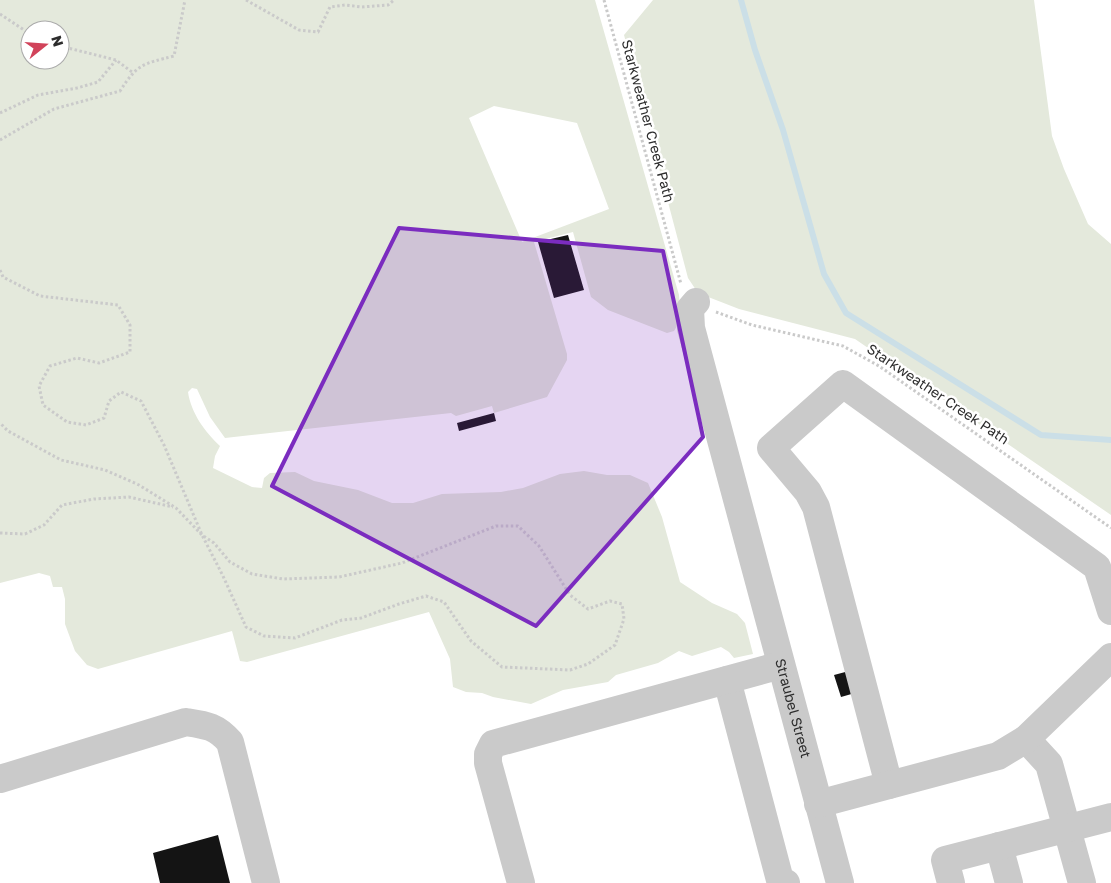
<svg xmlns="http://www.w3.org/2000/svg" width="1111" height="883" font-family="'Golos Text',sans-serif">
<rect width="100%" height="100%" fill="#fff"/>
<path fill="#e4e9dc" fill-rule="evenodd" d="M0,0H595L679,295C680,308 681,321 674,331L667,333L608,310L591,297L573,232L534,242L567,354V360L547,397L494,413L492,406L456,416L451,413L225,438L210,417L197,389L192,388L188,392C191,413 205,432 220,446L215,456L213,468L252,487L262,488L264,478L270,473L295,472L314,481L358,490L392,503H413L442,494L501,492L523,488L560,474L584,471L607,475H630L648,483L662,517L680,582L712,603L737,614L745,623L753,654L734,658L729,652L721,647L692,656L679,651L658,663L616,675L608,682L563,690L531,704L493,697L482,693L466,692L453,687L450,659L429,612L247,662L240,661L232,631L98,669L87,665L75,651L65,624V599L62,587H53L50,576L39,573L0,583ZM30,30H60V60H30ZM494,106L577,123L609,209L522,242L469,118Z
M653,0H1034L1052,136L1064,169L1088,224L1111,244V515L855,339L739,309L698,293L688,278L624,35Z"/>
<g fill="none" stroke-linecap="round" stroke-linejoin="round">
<path stroke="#cbdfe7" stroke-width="6" d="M741,0L755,50L783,130L824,274L846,313L1041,435L1111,440"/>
</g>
<path fill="#141414" d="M568,235L584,290L554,298L538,242Z
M494,413L496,421L459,431L457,423Z
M849,671L855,693L841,697L834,675Z
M218,835L230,883H160L153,853Z"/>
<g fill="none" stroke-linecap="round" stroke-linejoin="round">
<path stroke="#cacaca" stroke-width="3" stroke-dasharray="2.5 2.5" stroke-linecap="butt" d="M246,0L299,30L318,32L330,7L345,5L362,7L388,5L394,0
M604,0L681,284
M0,14L30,34
M60,46L116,60L132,72
M0,113L38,95L77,88L98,82L116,60
M0,140L54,109L120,91C138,63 143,64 174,56L185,0
M0,270L3,277L40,296L118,305L130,325V352L99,363L77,358L50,366L39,386L43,405L67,422L86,425L104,418L109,401L121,392L141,401L164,445L202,535L223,576L246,627L264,636L295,638L342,620L361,618L399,604L426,596L444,602L471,641L502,667L570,670L588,664L615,645L624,619L622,604L610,601L588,609L570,595L539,546L518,526H496L402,563L339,577L283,579L252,574L230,562L214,543L202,535L176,508L139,485L105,470L61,460L8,431L0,423
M716,312L752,325L843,346L879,366L1111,528
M0,533L25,534L44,525L62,505L94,499L129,497L173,507"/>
<g stroke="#cacaca" stroke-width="28">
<path id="s1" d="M696,302L690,309L691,328L840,883"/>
<path d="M727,680L780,880L786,883"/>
<path d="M1026,739L1049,764L1082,883"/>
<path d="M0,779L186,722C206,725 216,726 230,742L266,883"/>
<path d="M889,785L816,507L808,492L771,448L843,384L1097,567L1111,611"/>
<path d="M818,804L998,756L1026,739L1111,657"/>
<path d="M999,846L1009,883"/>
<path d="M521,883L488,763V754L493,744L781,665"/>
<path d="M951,883L945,860L1111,817"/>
</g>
</g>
<path fill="#7b2cbf" fill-opacity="0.2" stroke="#7b2cbf" stroke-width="4" stroke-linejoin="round" d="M399,228L663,251L703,437L536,626L272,486Z"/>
<g text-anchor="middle" stroke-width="5" stroke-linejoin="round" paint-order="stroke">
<g font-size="14" fill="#2d2d2d" stroke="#fff">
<text transform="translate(648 121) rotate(75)" y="5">Starkweather Creek Path</text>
<text transform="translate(938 394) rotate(34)" y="5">Starkweather Creek Path</text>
<text dy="5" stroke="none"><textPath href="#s1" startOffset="422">Straubel Street</textPath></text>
</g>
</g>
<g transform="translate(45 45) rotate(73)"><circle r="24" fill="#ffffff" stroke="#ababab"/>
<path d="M0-4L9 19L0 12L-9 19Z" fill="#d1435a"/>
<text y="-8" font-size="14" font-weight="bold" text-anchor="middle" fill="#2d2d2d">N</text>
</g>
</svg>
